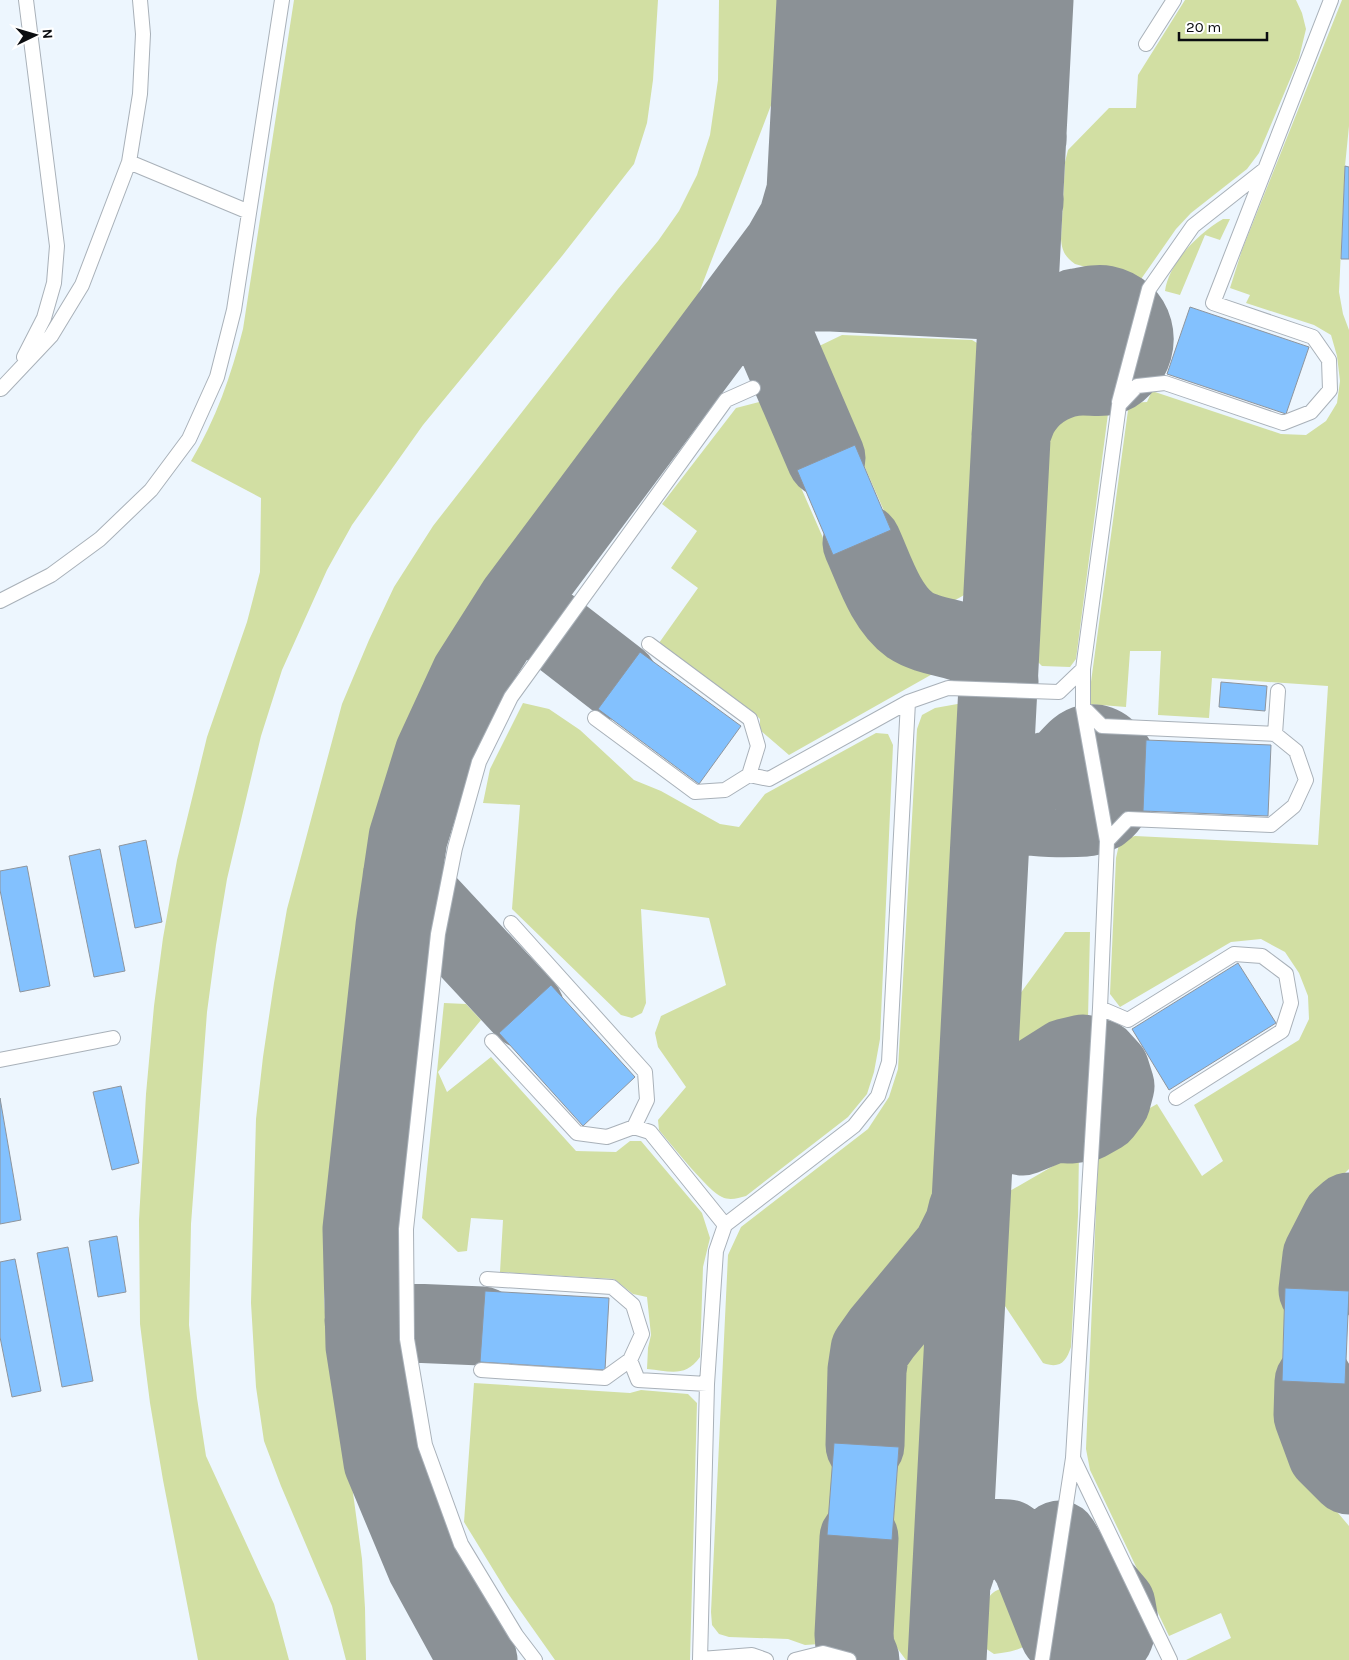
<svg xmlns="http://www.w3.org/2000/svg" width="1349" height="1660" font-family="Karla,sans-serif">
<rect width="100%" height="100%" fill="#edf6fe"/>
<path fill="#d2dfa3" d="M294,0H658L653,80L647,123L634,164L562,256L423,425L352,525L327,570L282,670L261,736L227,879L216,945L207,1012L191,1224L189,1325L197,1398L206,1456L274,1604L289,1660H198L163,1480L150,1403L140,1324L139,1220L146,1094L154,1006L163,938L177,860L207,737L247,622L260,572L261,498L191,461C216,419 231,376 243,329Z
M719,0H777L773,100L694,306L472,605C448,644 426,684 408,726C386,781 372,838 362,896L324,1263V1299L327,1339L335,1405L347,1449L362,1559L365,1608L366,1660H346L332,1606L281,1486L264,1441L256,1387L251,1303L256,1119L263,1057L274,983L287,909L342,704L369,640L394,587L433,526L618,289L658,241L679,211L697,175L710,135L718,80Z
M1185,0H1296L1302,13L1306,29L1299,58L1259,153L1247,169L1191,213L1176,229L1139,282L1075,264C1065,257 1062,251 1061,239L1065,162L1068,150L1109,108H1136L1138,75Z
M1342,0H1349V126L1345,166L1339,292L1343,314L1349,330V1169L1306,1212L1296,1229L1287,1255L1280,1408L1286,1437L1296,1463L1349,1526V1660H1186L1231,1638L1221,1613L1169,1636L1090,1470L1086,1449L1099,1137L1157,1104L1202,1176L1223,1161L1194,1105L1299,1040L1309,1019L1308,996L1299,973L1285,952L1261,939L1231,942L1120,1007L1110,994L1116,858L1120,840L1135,836L1318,845L1328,686L1212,678L1209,718L1158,715L1161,651H1130L1126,707L1088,704L1129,403L1147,402L1152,391L1281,434L1306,435L1326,421L1337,403L1340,381L1337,356L1331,335L1314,325L1246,303L1250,295L1230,288L1242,250Z
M1223,219H1230L1220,240L1205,235L1180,295L1165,291C1169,262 1199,233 1223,219Z
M842,335L972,340L984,347L985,354L971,590C961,598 946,607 933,600C927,597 921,590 917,586L813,349Z
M763,401L859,620C883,654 898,658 936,672L789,755L760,730V719L753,712L659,643L698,588L671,568L697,531L662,504L736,408Z
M1109,406L1076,659L1070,667L1042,666L1037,661L1048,447L1052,424L1055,414L1067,411Z
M523,703L549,709L580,730L634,780L661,791L720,824L739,827L765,794L876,733L888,734L893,745L880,1039L874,1072L867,1094L848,1117L746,1196C738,1198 730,1201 722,1197C709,1192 671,1144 659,1130L658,1120L686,1087L658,1047L655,1033L661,1016L726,985L709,918L641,909L646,1003L642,1013L632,1018L621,1015L512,909L520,805L483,803L490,769Z
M963,703L940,1206L842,1335L820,1644L805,1645L788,1639L729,1637L719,1634L712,1625L711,1612L728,1255L741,1227L868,1129L889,1097L898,1069L917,729L922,715L935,708Z
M1065,932H1090L1088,1018C1075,1026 1040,1053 1027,1052C1020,1052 1018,1048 1014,1044L1017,998Z
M444,1003L466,1004L481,1020L438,1072L447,1092L491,1057L576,1151L616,1152L630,1141H641L702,1213L710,1238L703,1267L700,1357C685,1378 670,1371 647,1369L648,1348L651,1335L647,1297L633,1294L614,1279L500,1272L503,1220L471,1218L467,1251L458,1252L422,1218Z
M1079,1151L1078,1216L1071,1347C1066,1362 1060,1369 1043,1363L1003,1303L1008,1192Z
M933,1326L914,1660H906L888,1636L892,1540L906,1360Z
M474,1383L630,1393L641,1390L688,1394L697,1403L690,1660H555L507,1592L464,1522Z
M1006,1587L1015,1589L1021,1597L1037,1636C1022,1651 1014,1651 994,1654L985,1648C985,1638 985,1609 988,1600C990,1592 999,1589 1006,1587Z"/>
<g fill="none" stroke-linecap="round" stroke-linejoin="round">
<path stroke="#8b9196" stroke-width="79" d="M827,89C825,88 822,87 820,85C809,73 812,47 823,36C829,30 838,29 846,28L1004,37C1034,49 1040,81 1012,100
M815,146C808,132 808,110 823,101C829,97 835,96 843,95L1001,104C1024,113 1035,134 1021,156
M820,220C818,218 815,217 813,215C802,203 805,177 817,167C823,162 832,161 840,160L998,169C1004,172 1010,174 1015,179C1032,194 1023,219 1007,230
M1011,434C1014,426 1017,416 1022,409C1035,389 1059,376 1083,376C1099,376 1110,380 1122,367C1144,345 1135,311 1105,305C1096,303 1084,307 1075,308
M826,458L771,330L773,309L785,295L803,292H832C824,289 813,287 807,280C797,267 801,243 813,233C819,227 828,227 836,226L993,235C1013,242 1024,255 1018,277C1017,282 1015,287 1011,291C1005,297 996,298 989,300L832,292
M862,543C874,569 885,607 910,625C934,641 977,637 993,662C996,667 997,675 999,681
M517,602L619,681
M994,777C998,791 1002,804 1015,812C1027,819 1072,818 1087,817C1091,817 1097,814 1101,812C1120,798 1127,763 1106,749C1101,745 1095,743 1088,744C1075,747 1070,761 1059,767C1054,770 1046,771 1041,773
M402,877L525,1009
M979,1050L985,1074L992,1087L1004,1092L1020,1087L1066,1058L1083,1054L1100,1059L1110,1070L1115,1086L1111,1101L1102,1113L1086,1122L1070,1124L1055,1123L1023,1136
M1318,1290L1322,1256L1341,1219L1349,1212
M364,1321L482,1326
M1314,1382L1313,1415L1327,1453L1349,1475
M865,1445L867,1370L870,1350L882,1333L952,1249L964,1225L968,1209
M859,1538L854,1634L855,1648L860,1660
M951,1583L959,1559L972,1546L988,1538L1008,1539L1022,1549L1032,1565L1059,1633L1067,1643L1079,1649L1091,1651L1103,1645L1114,1636L1119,1622L1116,1605L1105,1592L1091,1587L1080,1575L1059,1540
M478,1660L426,1565L383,1462L365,1346L362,1229L395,926L408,838L434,754L470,676L517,602L782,247L798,219L806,191L816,0
M947,1660L1034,0"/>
</g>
<path fill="#83c1fe" stroke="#8e959d" d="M1345,166L1349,167V259H1341Z
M1190,307L1309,347L1286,414L1167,374Z
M855,445L891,530L833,555L797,470Z
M640,652L741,726L699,784L598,709Z
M1221,682L1267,686L1265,711L1219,707Z
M1146,740L1271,745L1268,816L1143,811Z
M146,840L162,922L135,928L119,846Z
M100,849L125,971L94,977L69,856Z
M27,866L50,986L20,992L0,890V871Z
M1238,963L1276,1023L1169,1090L1132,1029Z
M551,985L635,1077L583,1126L499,1033Z
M121,1086L139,1163L112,1170L93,1092Z
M0,1098L21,1220L0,1224Z
M117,1236L126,1292L98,1297L89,1241Z
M68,1247L93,1381L62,1387L37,1253Z
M15,1259L41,1391L12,1397L0,1337V1262Z
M1285,1288L1349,1291L1345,1384L1282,1381Z
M485,1291L609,1298L605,1370L480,1362Z
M834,1443L899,1447L892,1540L827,1535Z"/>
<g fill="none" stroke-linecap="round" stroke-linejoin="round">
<defs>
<path id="service" d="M1146,44L1174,0
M129,162L249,212
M24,357L44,318L54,283L57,246L26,0
M1,389L51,336L82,285L129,162L140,94L143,34L140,0
M1119,402L1149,289L1193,226L1264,170
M0,601L51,575L100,539L151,490L189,439L217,377L234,310L282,0
M1083,707L1107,841
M595,718L695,792L725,790L749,775L758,746L750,719L649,644
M1275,734L1278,691
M749,775L769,779L908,702L948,688L1059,692L1083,669
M1100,1008L1128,1020L1234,954L1262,956L1286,974L1291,1003L1282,1031L1176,1098
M492,1041L577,1133L607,1137L634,1127L647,1100L645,1072L511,923
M0,1060L113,1038
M634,1127L650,1132L725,1225L854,1126L878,1096L889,1062L908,702
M630,1360L638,1380L707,1384L716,1251L725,1225
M481,1370L605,1378L630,1360L642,1334L633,1305L612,1287L487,1279
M1073,1458L1170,1660
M701,1659L752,1655L766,1660
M535,1660L516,1635L461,1544L425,1445L407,1339L406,1229L438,934L455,848L479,762L511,697L726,400L753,388
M700,1660L707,1384
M795,1660L823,1653L849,1660
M1042,1660L1073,1458L1100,1008L1107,841L1128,819L1271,825L1294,806L1306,780L1296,751L1275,734L1102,726L1083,707V669L1119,405L1137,386L1165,383L1283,423L1311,412L1330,390L1329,360L1313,337L1213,303L1331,0"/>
</defs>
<use href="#service" stroke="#a9b1b9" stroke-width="16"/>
<use href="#service" stroke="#fff" stroke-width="14"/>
</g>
<g transform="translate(35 35) rotate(85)" stroke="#ffffff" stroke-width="4" paint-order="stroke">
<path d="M0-4L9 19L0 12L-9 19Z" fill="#0b0d10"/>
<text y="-8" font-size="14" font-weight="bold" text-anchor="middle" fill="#0b0d10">N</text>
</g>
<path d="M1179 32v8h88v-8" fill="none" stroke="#0b0d10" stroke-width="2.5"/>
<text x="1186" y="32" font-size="15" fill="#0b0d10" stroke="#ffffff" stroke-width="4" paint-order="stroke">20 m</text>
</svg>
